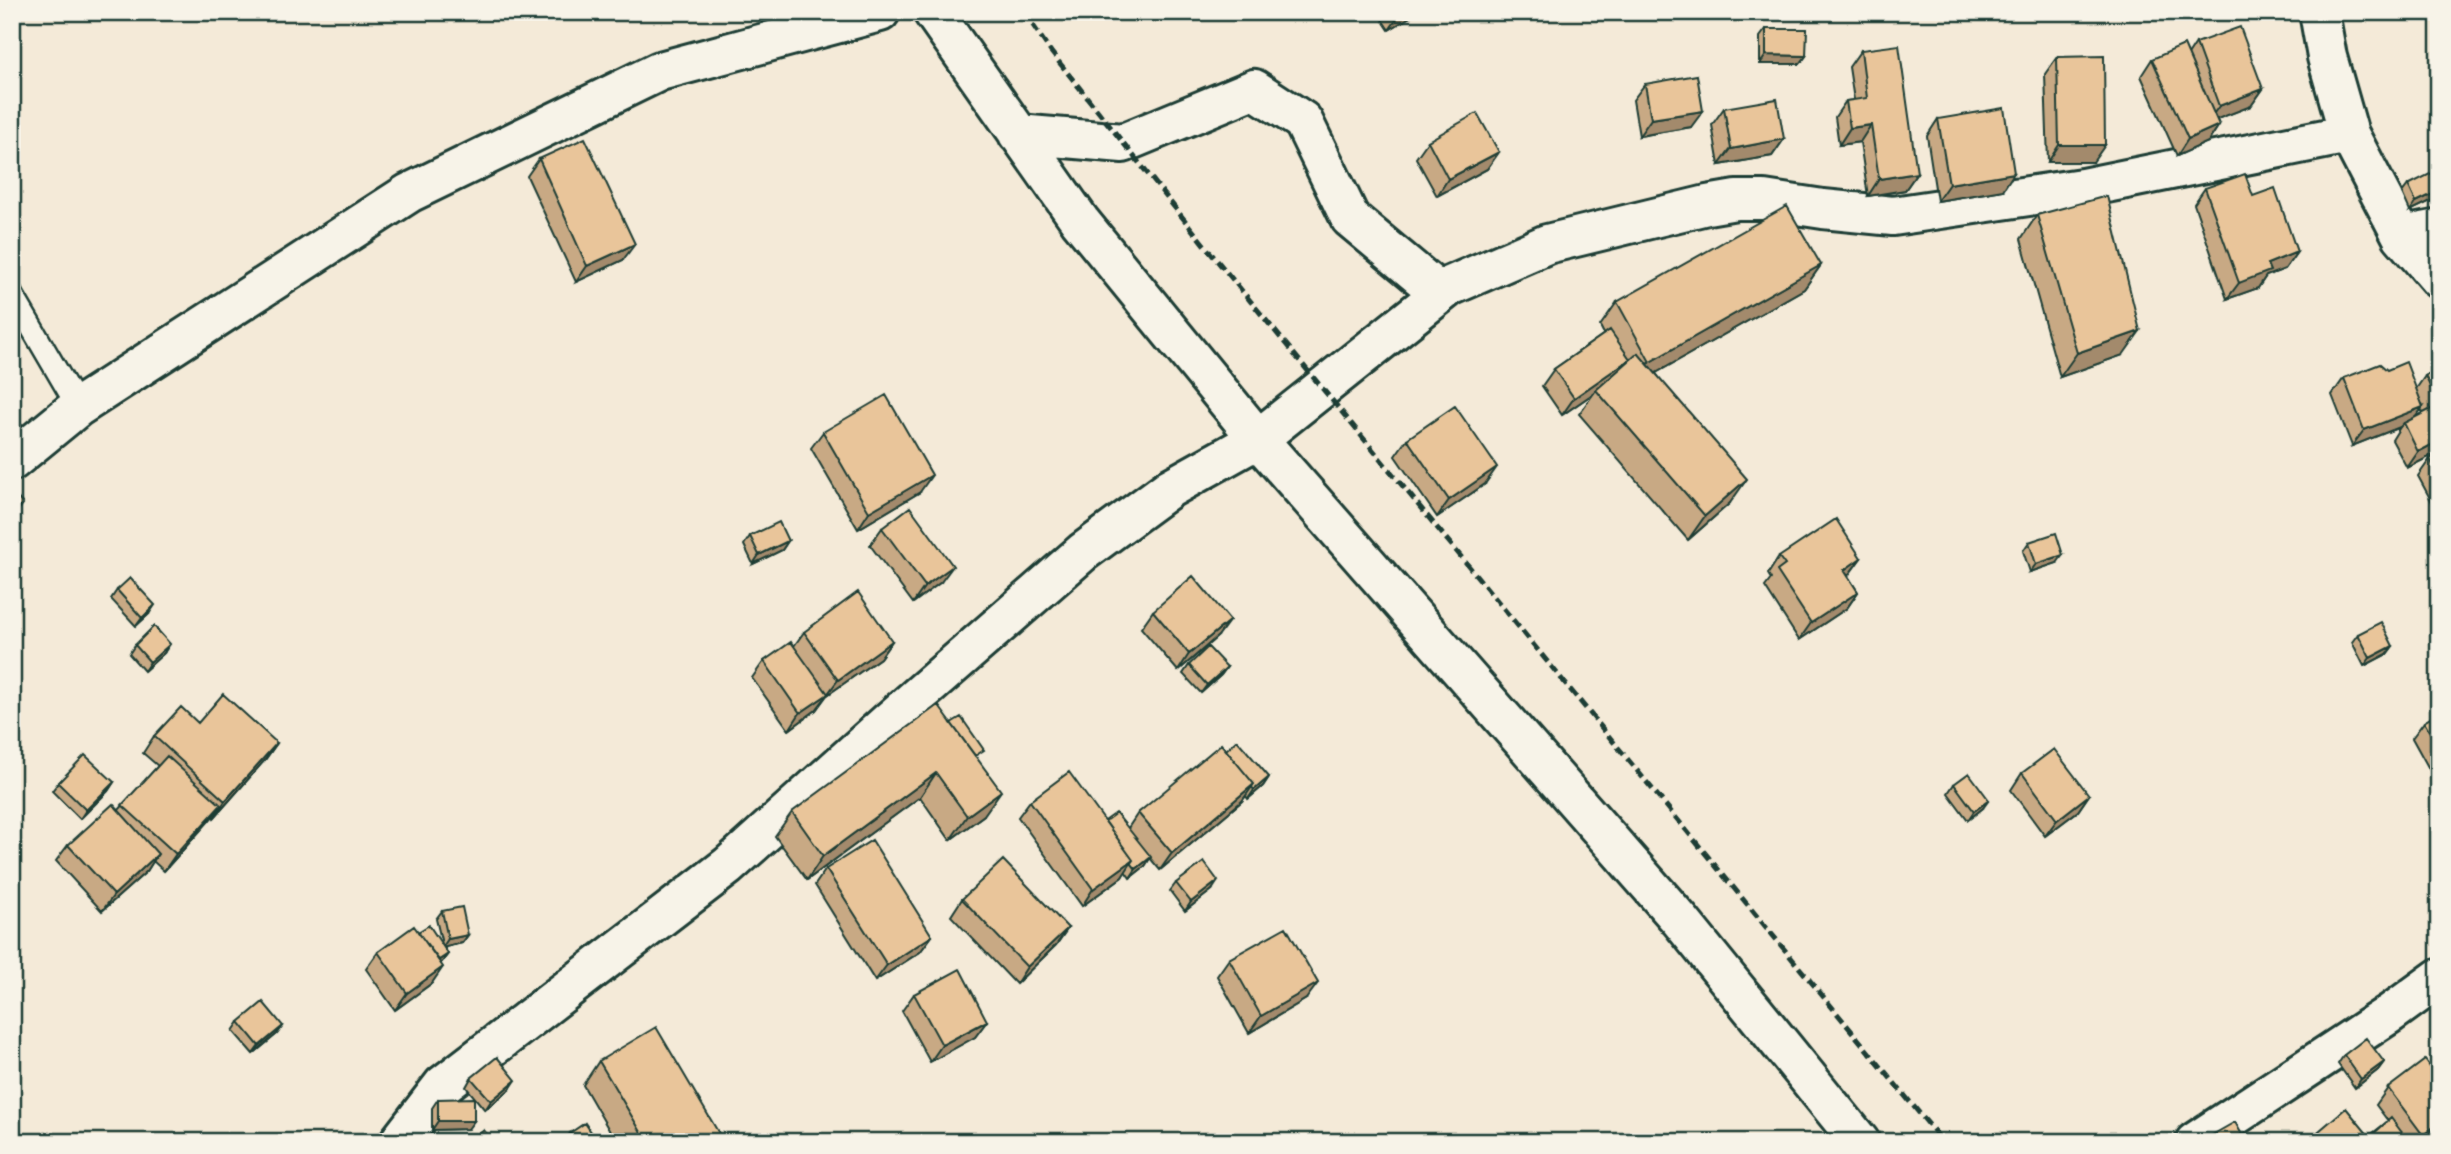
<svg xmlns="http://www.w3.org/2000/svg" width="2451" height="1154" font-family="'Architects Daughter',sans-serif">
<rect width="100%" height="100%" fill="#f4ead8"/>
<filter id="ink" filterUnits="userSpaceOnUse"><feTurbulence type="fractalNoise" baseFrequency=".0143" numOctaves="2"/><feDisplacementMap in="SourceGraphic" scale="14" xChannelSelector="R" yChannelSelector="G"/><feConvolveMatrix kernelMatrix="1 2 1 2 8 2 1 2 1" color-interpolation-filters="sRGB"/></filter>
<g filter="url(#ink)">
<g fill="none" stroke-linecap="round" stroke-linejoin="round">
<defs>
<path id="lane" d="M12,294L78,407"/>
<path id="street" d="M933,12L1080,221L1258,439L1680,920L1860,1142
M2319,12L2327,57L2349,134L2402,236L2439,279
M1018,134L1123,143L1254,89L1303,121L1350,218L1440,293
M2402,236L2439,229
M12,461L78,407L409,193L660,71L880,12
M399,1142L443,1085L728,866L889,721L1083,552L1170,488L1258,439L1450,286L1547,244L1707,205L1736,200H1764L1823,209L1893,216L2082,188L2349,134
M2195,1142L2391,1013L2439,978"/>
</defs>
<use href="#lane" stroke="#1f3d34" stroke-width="26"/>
<use href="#street" stroke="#1f3d34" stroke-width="44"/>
<use href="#lane" stroke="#f7f3e8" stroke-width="21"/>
<use href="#street" stroke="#f7f3e8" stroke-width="38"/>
<path stroke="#1f3d34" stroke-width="5" stroke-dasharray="10 5" stroke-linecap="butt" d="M1024,12L1051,52L1210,252L1943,1142"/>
</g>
<path fill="#c8a984" stroke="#1f3d34" stroke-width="2" fill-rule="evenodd" d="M1377,12H1418L1389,30Z
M1766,29L1806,56L1800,64H1760V37Z
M2196,43L2263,89L2251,106L2217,119L2219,125L2208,142L2177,156L2141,76L2152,59L2188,55Z
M1861,50L1917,173L1905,190L1868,196L1860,142L1839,145L1835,117L1846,101L1854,100L1849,67Z
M2057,57L2093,162H2048L2045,74Z
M1645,84L1691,127L1639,136L1633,100Z
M1724,108L1784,139L1772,156L1719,165L1712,125Z
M1938,119L2003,190L1937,201L1927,136Z
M1428,141L1499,152L1487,169L1437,196L1416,158Z
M539,159L623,260L576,282L527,176Z
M2408,185L2439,186V193L2435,199L2410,211L2402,193Z
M2205,188L2253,196L2297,252L2285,269L2266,276L2258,288L2227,299L2194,204Z
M2037,215L2123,355L2060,377L2021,239Z
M1821,265L1804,289L1656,373L1730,503L1688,540L1579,414L1594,393L1562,415L1542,386L1554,369L1604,334L1600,326L1617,302Z
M2439,369V452L2407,468L2392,440L2400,427L2352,446L2332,395L2344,378L2387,370L2416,389L2425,376ZM2421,409L2423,413L2416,417Z
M823,432L920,492L858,529L811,448Z
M1407,439L1485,484L1437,517L1395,456Z
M2439,454V515L2418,476L2430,459Z
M882,528L941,582L913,603L870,545Z
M750,536L788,541L782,550L753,564L744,545Z
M2029,542L2057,563L2030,572L2023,551Z
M1779,557L1861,558L1848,576L1858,592L1847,608L1799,640L1765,587L1771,579L1768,574Z
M117,590L149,614L136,626L111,599Z
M1153,611L1218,636L1178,671L1141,628Z
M804,632L892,641L880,658L826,696L816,710L789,730L752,678L764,661L794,646Z
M2358,634L2393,646L2387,654L2364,666L2352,642Z
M135,645L164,653L144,671L129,654Z
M1189,665L1227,667L1221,675L1201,693L1183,674Z
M2439,713V772L2433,776L2412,738L2424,722Z
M198,723L277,743L265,760L214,818L213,816L164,871L153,861L147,871L102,911L56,861L68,845L119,810L158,766L143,753L154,736Z
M1226,750L1269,777L1263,786L1248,799L1246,796L1242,801L1160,870L1150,858L1145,866L1130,878L1125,871L1122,877L1082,906L1018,817L1030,801L1128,828L1138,813Z
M977,759L984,815L950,840L920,797L807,880L775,836L792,812Z
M2022,773L2089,795L2078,811L2045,836L2011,790Z
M114,782L108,791L80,819L52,791L58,783Z
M1954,784L1983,808L1968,820L1948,793Z
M826,869L932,936L920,952L875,981L815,885Z
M1176,883L1212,890L1185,911L1170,891Z
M962,899L1068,928L1056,945L1016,984L951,916Z
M442,911L468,935L462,943L444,947L448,954L441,963L432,983L395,1010L366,969L378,952L418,932L442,944L436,919Z
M1229,959L1306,999L1249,1033L1217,976Z
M914,994L987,1021L975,1037L930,1062L902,1011Z
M239,1022L283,1026L277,1034L253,1054L233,1031Z
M2344,1055L2384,1062L2378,1070L2355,1088L2338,1064Z
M599,1061L724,1142H616L583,1085Z
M471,1078L510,1089L485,1110L466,1087Z
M2388,1088L2439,1130L2424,1142H2306L2369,1136L2388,1121L2376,1105Z
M438,1099L468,1129L432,1130V1108Z
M570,1133L598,1142H565Z"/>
<path fill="#a38a6c" stroke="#1f3d34" stroke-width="2" d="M1403,12H1418L1389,30L1401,13Z
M1766,55L1806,56L1800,64H1760Z
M2263,89L2251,106L2207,123L2219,106Z
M1703,111L1691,127L1639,136L1651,119Z
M1871,125L1860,142L1839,145L1850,128Z
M2219,125L2208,142L2177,156L2188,139Z
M1784,139L1772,156L1719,165L1731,149Z
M2059,145H2105L2093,162H2048Z
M1499,152L1487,169L1437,196L1448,179Z
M1917,173L1905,190L1868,196L1879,179Z
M2014,173L2003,190L1937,201L1949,184Z
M2439,191V193L2435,199L2410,211L2416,202Z
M635,244L623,260L576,282L587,266Z
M2297,252L2285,269L2266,276L2258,288L2227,299L2239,283L2267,264Z
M1821,265L1804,289L1633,386L1650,362Z
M2140,331L2123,355L2060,377L2077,353Z
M1630,359L1618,375L1596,390L1594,393L1562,415L1574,398Z
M2423,407L2411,423H2404L2400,427L2352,446L2364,430Z
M2439,441V452L2407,468L2418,452Z
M1497,467L1485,484L1437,517L1449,500Z
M932,475L920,492L858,529L869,512Z
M1747,479L1730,503L1688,540L1705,516Z
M23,504L17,512L12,517V514Z
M788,541L782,550L753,564L759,555Z
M2063,555L2057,563L2030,572L2036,564Z
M1861,558L1849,574L1832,586L1844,570Z
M953,566L941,582L913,603L925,586Z
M1858,592L1847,608L1799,640L1811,623Z
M155,605L149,614L136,626L142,618Z
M1230,620L1218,636L1178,671L1189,654Z
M892,641L880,658L826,696L838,680Z
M170,644L164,653L144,671L150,662Z
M2393,646L2387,654L2364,666L2370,658Z
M1227,667L1221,675L1201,693L1207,685Z
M828,694L816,710L789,730L800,713Z
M277,743L265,760L214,818L225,801Z
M936,773L920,797L807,880L823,856Z
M1269,777L1263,786L1248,799L1254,790Z
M114,782L108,791L80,819L86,810Z
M1254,784L1242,801L1160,870L1172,853Z
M1001,791L984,815L950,840L967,816Z
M2089,795L2078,811L2045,836L2057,820Z
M1989,800L1983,808L1968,820L1974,811Z
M221,805L209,821L164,871L176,854Z
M158,854L147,871L102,911L114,895Z
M1151,857L1145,866L1130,878L1136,869Z
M1133,860L1122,877L1082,906L1093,889Z
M1218,881L1212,890L1185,911L1191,902Z
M1068,928L1056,945L1016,984L1027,967Z
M468,935L462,943L442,948L448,939Z
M932,936L920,952L875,981L887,965Z
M448,954L442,962L428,972L434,964Z
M443,967L432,983L395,1010L407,993Z
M1318,983L1306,999L1249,1033L1261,1016Z
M987,1021L975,1037L930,1062L942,1045Z
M283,1026L277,1034L253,1054L259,1046Z
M2384,1062L2378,1070L2355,1088L2361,1079Z
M516,1080L510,1089L485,1110L491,1101Z
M438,1121H474L468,1129L432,1130Z
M2439,1123V1130L2424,1142H2418L2423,1135Z"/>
<path fill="#e9c59a" stroke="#1f3d34" stroke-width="2" d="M2240,27L2263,89L2219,106L2196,43Z
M1766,29H1807L1806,56L1766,55Z
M1899,45L1917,173L1879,179L1871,125L1850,128L1846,101L1867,98L1861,50Z
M2184,45L2219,125L2188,139L2152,59Z
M2104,56L2105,145H2059L2057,57Z
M1697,75L1703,111L1651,119L1645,84Z
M1777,99L1784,139L1731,149L1724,108Z
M2004,108L2014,173L1949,184L1938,119Z
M1477,113L1499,152L1448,179L1428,141Z
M585,138L635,244L587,266L539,159Z
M2432,173L2439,186V191L2416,202L2408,185Z
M2245,174L2253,196L2275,188L2297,252L2267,264L2270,271L2239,283L2205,188Z
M2107,196L2140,331L2077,353L2037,215Z
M1787,206L1821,265L1650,362L1617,302Z
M1610,330L1630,359L1574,398L1554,369Z
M1638,353L1747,479L1705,516L1596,390Z
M2406,362L2423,407L2364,430L2344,378L2380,364L2387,370Z
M2439,369V404L2425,376Z
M886,395L932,475L869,512L823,432Z
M2439,405V441L2418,452L2404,423Z
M1455,406L1497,467L1449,500L1407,439Z
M2439,454V477L2430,459Z
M12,492L23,504L12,514Z
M910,507L953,566L925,586L882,528Z
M1836,519L1861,558L1844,570L1858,592L1811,623L1777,571L1785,565L1779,557Z
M779,522L788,541L759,555L750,536Z
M2056,533L2063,555L2036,564L2029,542Z
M1193,576L1230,620L1189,654L1153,611Z
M130,578L155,605L142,618L117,590Z
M858,592L892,641L838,680L804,632Z
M2381,622L2393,646L2370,658L2358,634Z
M154,626L170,644L150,662L135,645Z
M791,642L828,694L800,713L764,661Z
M1208,647L1227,667L1207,685L1189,665Z
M223,694L277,743L225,801L154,736L181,707L198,723Z
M938,705L1001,791L967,816L936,773L823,856L792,812Z
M2439,713V748L2424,722Z
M961,717L984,750L975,756L951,723Z
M1237,740L1269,777L1254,790L1252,787L1254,784L1226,750Z
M1221,744L1254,784L1172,853L1138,813Z
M2054,749L2089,795L2057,820L2022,773Z
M85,755L114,782L86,810L58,783Z
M167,756L221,805L176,854L122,805Z
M1069,772L1133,860L1093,889L1030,801Z
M1969,773L1989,800L1974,811L1954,784Z
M113,804L158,854L114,895L68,845Z
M1116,813L1151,857L1136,869L1131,863L1133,860L1105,821Z
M872,840L932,936L887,965L826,869Z
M1003,860L1068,928L1027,967L962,899Z
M1204,862L1218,881L1191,902L1176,883Z
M462,907L468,935L448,939L442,911Z
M429,925L448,954L439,960L418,932Z
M414,926L443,967L407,993L378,952Z
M1286,927L1318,983L1261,1016L1229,959Z
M960,969L987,1021L942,1045L914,994Z
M263,1002L283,1026L259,1046L239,1022Z
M656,1027L724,1142H647L599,1061Z
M2366,1038L2384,1062L2361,1079L2344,1055Z
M497,1057L516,1080L491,1101L471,1078Z
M2425,1060L2439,1079V1123L2423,1135L2388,1088Z
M474,1098V1121H438V1099Z
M2346,1108L2374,1142H2306Z
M2391,1118L2409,1142H2374L2370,1137Z
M2235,1122L2246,1142H2200Z
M585,1123L598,1142H576L570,1133Z
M484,1130L493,1142H470Z"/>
</g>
<rect width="2451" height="1154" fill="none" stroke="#f7f3e8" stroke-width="42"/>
<rect x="21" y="21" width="2409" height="1112" fill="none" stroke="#1f3d34" stroke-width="2.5" filter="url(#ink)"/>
</svg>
